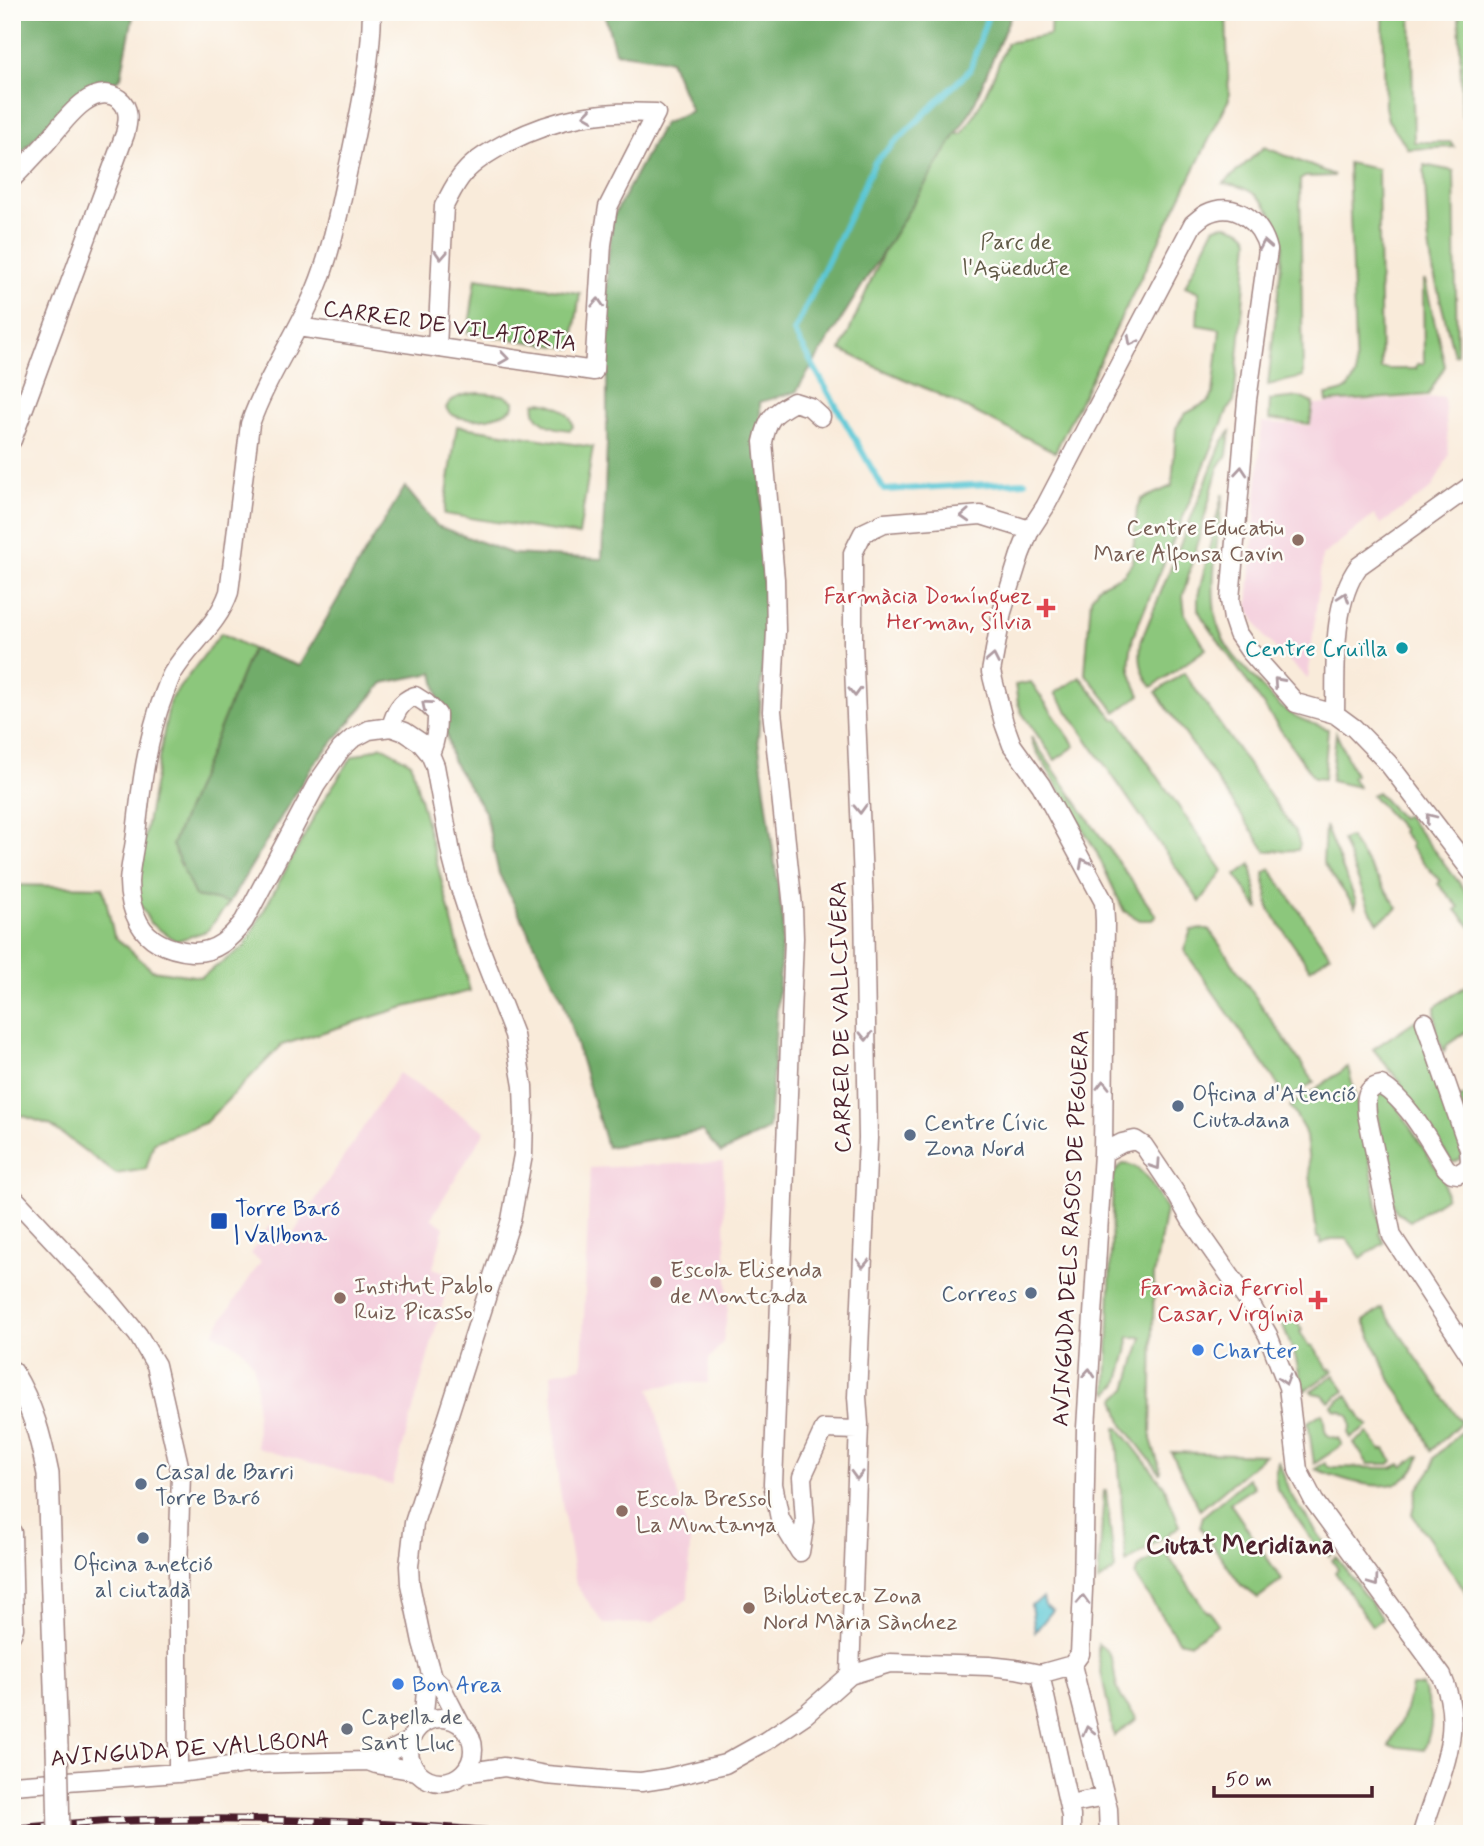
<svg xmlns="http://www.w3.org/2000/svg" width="1484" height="1846" font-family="Mynerve,sans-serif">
<rect width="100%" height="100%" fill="#fdfcf7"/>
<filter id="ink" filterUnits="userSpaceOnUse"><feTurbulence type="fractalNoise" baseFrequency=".0143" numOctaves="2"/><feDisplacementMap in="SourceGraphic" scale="14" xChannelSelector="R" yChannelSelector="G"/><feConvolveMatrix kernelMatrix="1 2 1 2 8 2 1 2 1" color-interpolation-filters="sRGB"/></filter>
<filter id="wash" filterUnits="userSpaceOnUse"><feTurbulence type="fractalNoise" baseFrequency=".00686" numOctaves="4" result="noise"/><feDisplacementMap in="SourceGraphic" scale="28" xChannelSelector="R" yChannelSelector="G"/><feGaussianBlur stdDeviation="1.57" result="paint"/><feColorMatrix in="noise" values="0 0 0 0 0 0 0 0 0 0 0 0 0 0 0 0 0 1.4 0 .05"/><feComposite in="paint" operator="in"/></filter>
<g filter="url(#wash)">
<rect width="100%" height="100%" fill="#f9ebda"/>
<path fill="#f4cfdd" d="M1444,397L1449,455L1432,488L1381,524L1374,515L1322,556L1308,679L1265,638L1248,607L1262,422L1311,426L1314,404Z
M399,1073L485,1131L431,1218L444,1227L433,1268L451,1274L392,1485L257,1448L256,1381L253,1364L241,1348L213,1333L261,1261L251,1254L269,1226L289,1240Z
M723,1162L728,1308L723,1342L709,1359L708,1383H680L650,1388L690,1542L688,1599L652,1623L604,1624L576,1585L558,1479L551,1373L582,1367L590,1168Z"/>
<path fill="#8cc77b" stroke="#6b7353" stroke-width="2" d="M1051,12H1226L1229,99L1055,452L934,392L872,365L841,350L906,200L944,134H962C982,106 994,75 1007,43L1050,35Z
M1383,12H1411L1414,142H1450L1454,147L1408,149L1388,120L1385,107Z
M1459,12H1472V125L1462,117Z
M1264,147L1334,175V176L1305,177L1300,180L1303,377L1268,385L1283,246C1277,214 1259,185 1223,184Z
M1348,163L1378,169L1381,369H1416L1417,364H1424L1423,281H1425L1445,366L1428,395L1327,402L1326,395C1344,392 1348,392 1356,375Z
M1424,165L1454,171L1457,354L1454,355L1432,266L1428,235Z
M1226,225C1235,227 1246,230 1249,240L1234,401L1228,409L1133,637C1128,665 1127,669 1140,695L1116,712L1085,673L1091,598L1099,586L1124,574L1132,563L1137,508L1142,499L1172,486L1176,428L1185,414L1209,401L1213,394L1220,329L1197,325L1199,292L1185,286L1214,228L1218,226Z
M476,278L580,293L572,348L468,333Z
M480,393L503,395L514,401V406C502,420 455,426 446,408C452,395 468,394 480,393Z
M1299,397L1313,403L1310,424L1269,419L1270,400Z
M541,402C555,404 571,411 573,427L570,430C554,429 531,422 535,403Z
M457,426L593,447L579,535L444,514Z
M1230,432L1227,455L1218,468L1183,596L1185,614L1206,649L1152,687C1140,672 1139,659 1141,641L1222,442Z
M1222,495H1223C1219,533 1205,599 1221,634C1228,651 1241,664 1253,677C1264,689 1274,703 1288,712C1300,720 1314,724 1328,729L1324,779L1314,778L1202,617L1198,609V596Z
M221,633L252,649L173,845L195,896L229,903L207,931L176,941L150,923L134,893L170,700Z
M1184,673L1296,833L1300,845L1298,850L1266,851L1156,692Z
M1080,677L1115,720L1118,719L1223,871L1200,902L1055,693Z
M1031,682L1075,746L1055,760L1022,713L1018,703L1015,685Z
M1336,733L1355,775L1352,777L1358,787L1331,781Z
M1031,737L1156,916L1152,920H1140L1124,911L1096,851L1033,745Z
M382,746L411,763L470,991L398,1009L282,1045L205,1123L154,1142L146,1169L116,1174L50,1125L12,1112V885L103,887L114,936L152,970L201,977L244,947L323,801L352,757Z
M1377,792L1401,818L1406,815L1472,899V928L1456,910L1459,907L1438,884L1440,881L1410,847L1412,844L1402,832L1403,830L1372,795Z
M1325,826L1356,901L1355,907L1323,863Z
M1349,837L1398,908L1378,922L1371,912L1342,840Z
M1251,864L1259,908L1258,909L1236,875Z
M1270,869L1330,955L1310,969L1269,909L1264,873Z
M1209,929L1314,1082L1288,1099L1184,950L1191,930Z
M1472,982V1028L1447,1045L1444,1052L1436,1030L1435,1007Z
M1416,1020L1462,1146V1158L1455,1162H1452L1401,1091V1083L1373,1049Z
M1348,1067L1369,1154L1381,1230L1379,1233L1384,1243L1361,1258L1347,1239H1331L1321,1244V1238H1317L1306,1137L1304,1130L1290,1106Z
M1388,1093L1444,1180L1446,1197L1410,1221L1396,1211L1394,1207L1375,1101L1376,1095Z
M1472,1094V1139L1458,1098Z
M1123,1164C1145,1163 1156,1194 1166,1210L1154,1275L1151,1439L1161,1472L1160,1473L1123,1425L1115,1399L1127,1389L1142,1337H1129L1127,1352L1118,1384L1109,1393L1107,1391L1113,1178L1117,1169Z
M1382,1308L1461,1422L1431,1451L1420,1425L1391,1381L1364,1321Z
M1290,1312L1302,1330L1300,1332L1310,1347L1313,1346L1329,1370L1332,1368L1333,1371L1304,1391L1295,1356L1280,1319Z
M1334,1375L1345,1391L1329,1402L1323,1395L1313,1393L1311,1391Z
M1347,1395L1363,1421L1369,1426L1351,1438L1348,1433L1351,1427L1350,1417L1341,1411L1335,1410L1332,1406Z
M1322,1413C1328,1424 1318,1437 1338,1438L1342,1445L1314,1464L1308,1422Z
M1116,1428H1119L1164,1486L1180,1526L1126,1563Z
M1464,1429L1472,1471V1601L1412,1514L1417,1490L1433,1467L1434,1458Z
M1368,1433L1381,1450L1385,1449L1393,1461L1389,1464H1368L1354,1443Z
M1171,1452L1265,1455L1200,1510Z
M1417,1456H1420C1406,1505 1348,1481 1315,1469L1325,1463L1329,1467L1383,1468H1392L1400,1464L1403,1467Z
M1278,1461H1279L1289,1492L1332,1554L1329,1556L1323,1546L1318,1549L1277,1489L1275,1476Z
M1248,1478L1254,1487L1230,1503L1282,1580L1258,1598L1241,1585L1200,1527L1203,1516Z
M1104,1491H1106L1115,1570L1098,1582Z
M1164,1550L1207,1612L1209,1611L1218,1624L1191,1643L1178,1640L1135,1576L1137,1569Z
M1336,1557L1382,1618L1372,1626L1335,1572L1338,1569L1332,1560Z
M1098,1644C1119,1657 1111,1671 1118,1690C1121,1700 1131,1710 1137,1719L1114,1736L1098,1656Z
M1411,1686H1422C1433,1714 1435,1721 1424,1750L1389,1746L1406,1710Z"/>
<path fill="#71ac6b" stroke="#5e664b" stroke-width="2" d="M12,12H134L121,77L115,82L107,81L78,91L12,163Z
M604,12H1012L972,109L796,392L760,402L765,627L758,739L783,923L769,1129L721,1153L702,1131L607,1147L563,1000L499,874L485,812L452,760L433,673L383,683L312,766L229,903L195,896L172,845L252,649L299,666L367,549L405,487L437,526L513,554L602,559L607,443V266L613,217L663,124L691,111L670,60L615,52Z"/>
<path fill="#5cc7d5" stroke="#537380" stroke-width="2" d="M1043,1598L1045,1606L1053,1610L1035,1632L1031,1605Z"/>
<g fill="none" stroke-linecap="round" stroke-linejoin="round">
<path stroke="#5cc7d5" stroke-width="6" d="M989,12L970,70L875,162L794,332L884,490L1025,482"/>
</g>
</g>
<g filter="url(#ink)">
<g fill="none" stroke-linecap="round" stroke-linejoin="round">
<defs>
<path id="minor" d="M372,12C371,64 360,110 350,160C340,204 333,248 316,289C297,335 267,376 250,424L229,592C217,627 190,643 172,674C169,680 167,687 164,694C147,738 141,787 136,834C134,850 130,866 129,882C129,896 132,910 139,923C150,943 171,950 192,952C216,953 231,938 244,921L316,785L341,749L352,739L369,730L391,727L405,732L420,742L430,754L435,766L452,858L459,885L477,940L514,1035L523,1086L524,1115L523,1155L511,1220L414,1523L409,1566L410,1584L422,1642L432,1677L440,1684L461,1725
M12,179C24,167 35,155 46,143C61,126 91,79 119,99C131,108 128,122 125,134L12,440
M298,327L594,371L602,244L608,207L656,113C601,110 558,117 508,142C493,150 475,160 464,173C455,183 450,195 444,206L437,348
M1335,714C1336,668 1331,603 1359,566L1472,485
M391,727C395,713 400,701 415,696L426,703L437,714C437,729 436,740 430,754
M1425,1022L1469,1149L1470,1161L1468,1168L1458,1174L1452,1173L1446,1168C1428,1140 1410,1103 1381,1085C1364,1088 1366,1100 1367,1114L1392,1236L1472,1358
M1103,1153L1122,1143L1135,1140L1144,1146L1177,1195L1191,1220L1252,1307L1268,1335L1288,1387L1298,1470L1314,1501L1442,1676C1467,1732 1437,1780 1422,1834
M12,1196L110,1301L138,1335L156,1365L181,1474L178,1570V1773
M12,1532L14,1628L12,1634
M800,1552L780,1519L773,1484L794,938L793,907L772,711L776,631L775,579L763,442C768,418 772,414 794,402L810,407L821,417
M800,1552L805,1522L802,1477L824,1429L858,1430
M1072,1665L1108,1809L1109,1834
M1040,1674L1071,1816V1834
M850,1675L859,1424L857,1397L868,1138L864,906L853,643V553L863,533L884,523L981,515L1030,530
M409 1750a32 32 0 1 1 64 0a32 32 0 1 1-64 0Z
M423,1724L426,1691L432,1677
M371,1761L410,1741
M464,1773L504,1767L546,1775L605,1780L641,1782L667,1778L725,1764L766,1741L806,1714L850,1675L890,1663L989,1666L1016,1669L1040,1674L1072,1665L1080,1654L1083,1589L1086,1428L1103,1153L1105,921L1104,902L1041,785L1012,745L1004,723L991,672L1002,612L1020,555L1030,530L1045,507L1193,224C1197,221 1202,216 1206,214C1235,199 1262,222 1268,250L1247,400L1230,600L1233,619L1238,634L1249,650L1262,665L1296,703L1335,714L1354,728L1388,763L1472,872
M12,1785L178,1773L245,1764L368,1761L376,1764L416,1771
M1069,1804L1105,1797"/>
<path id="tertiary" d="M12,1372C33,1407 40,1435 48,1474L57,1747"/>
</defs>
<use href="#minor" stroke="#a28582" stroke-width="21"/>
<use href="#tertiary" stroke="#a28582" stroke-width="24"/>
<use href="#minor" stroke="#fff" stroke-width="18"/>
<use href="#tertiary" stroke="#fff" stroke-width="21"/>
<defs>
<path id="rail" d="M12,1829C44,1826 76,1823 108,1821C247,1816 385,1822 524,1834
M131,1834L241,1832L335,1834"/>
</defs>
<use href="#rail" stroke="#4a1f2b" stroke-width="8"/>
<use href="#rail" stroke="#fdfcf7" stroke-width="5" stroke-dasharray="16" stroke-linecap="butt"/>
<defs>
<path id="tertiary-bridge" d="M57,1747L59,1834"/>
</defs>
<use href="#tertiary-bridge" stroke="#a28582" stroke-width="24" stroke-linecap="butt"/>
<use href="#tertiary-bridge" stroke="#fff" stroke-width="21"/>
</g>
<defs><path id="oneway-chevron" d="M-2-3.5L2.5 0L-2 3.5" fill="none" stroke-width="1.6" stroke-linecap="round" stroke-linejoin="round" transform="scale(1.75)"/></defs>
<g stroke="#ae9aa0">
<use href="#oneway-chevron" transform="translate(588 115) rotate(172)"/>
<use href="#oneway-chevron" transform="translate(1265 245) rotate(-100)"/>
<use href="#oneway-chevron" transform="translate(441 255) rotate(93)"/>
<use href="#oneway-chevron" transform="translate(598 303) rotate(-87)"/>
<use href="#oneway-chevron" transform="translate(1132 341) rotate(117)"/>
<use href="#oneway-chevron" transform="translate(504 358) rotate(8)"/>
<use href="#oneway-chevron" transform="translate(1241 471) rotate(-85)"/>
<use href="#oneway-chevron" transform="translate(965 516) rotate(177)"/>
<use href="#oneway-chevron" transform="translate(1344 597) rotate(-71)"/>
<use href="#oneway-chevron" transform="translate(993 659) rotate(-79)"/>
<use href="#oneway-chevron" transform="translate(1278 682) rotate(-132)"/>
<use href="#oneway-chevron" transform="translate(855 692) rotate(88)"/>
<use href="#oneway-chevron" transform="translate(426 705) rotate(-140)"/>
<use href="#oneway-chevron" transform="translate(860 809) rotate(88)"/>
<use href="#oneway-chevron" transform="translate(1430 818) rotate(-128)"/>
<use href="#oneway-chevron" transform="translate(1084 863) rotate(-118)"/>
<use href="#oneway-chevron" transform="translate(866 1036) rotate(89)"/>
<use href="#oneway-chevron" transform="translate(1103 1085) rotate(-90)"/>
<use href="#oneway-chevron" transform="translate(1156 1165) rotate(56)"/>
<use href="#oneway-chevron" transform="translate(863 1263) rotate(92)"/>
<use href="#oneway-chevron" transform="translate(1089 1373) rotate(-86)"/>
<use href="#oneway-chevron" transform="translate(1285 1380) rotate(73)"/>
<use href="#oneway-chevron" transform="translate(857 1475) rotate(92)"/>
<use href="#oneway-chevron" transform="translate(1374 1582) rotate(54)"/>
<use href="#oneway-chevron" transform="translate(1083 1600) rotate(-88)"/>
<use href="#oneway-chevron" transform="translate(1088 1731) rotate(-104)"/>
</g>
</g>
<g fill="#8d6e63" stroke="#fdfcf7" stroke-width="2.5">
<circle cx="1298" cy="540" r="7"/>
<circle cx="656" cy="1282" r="7"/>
<circle cx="340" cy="1298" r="7"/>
<circle cx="622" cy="1511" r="7"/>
<circle cx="749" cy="1608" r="7"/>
</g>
<g fill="#e0444e" stroke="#fdfcf7" stroke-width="2.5">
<path d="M1042.5 597.5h7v7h7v7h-7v7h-7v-7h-7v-7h7z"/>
<path d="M1314.5 1289.5h7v7h7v7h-7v7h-7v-7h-7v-7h7z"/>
</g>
<circle fill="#0f9aa8" stroke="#fdfcf7" stroke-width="2.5" cx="1402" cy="648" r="7"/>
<g fill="#5c6f8a" stroke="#fdfcf7" stroke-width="2.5">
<circle cx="1178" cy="1106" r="7"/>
<circle cx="910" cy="1135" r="7"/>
<circle cx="1031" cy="1293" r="7"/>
<circle cx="141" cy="1484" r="7"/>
<circle cx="143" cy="1538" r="7"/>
</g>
<rect fill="#1a4fb4" stroke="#fdfcf7" stroke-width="2.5" x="210" y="1212" width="18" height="18" rx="3.5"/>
<g fill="#3f7fe0" stroke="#fdfcf7" stroke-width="2.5">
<circle cx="1198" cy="1350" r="7"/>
<circle cx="398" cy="1684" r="7"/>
</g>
<circle fill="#6b7280" stroke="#fdfcf7" stroke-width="2.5" cx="347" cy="1729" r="7"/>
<g text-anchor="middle" stroke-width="5" stroke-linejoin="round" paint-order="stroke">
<g font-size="23" fill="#615a47" stroke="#fdfcf7">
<text x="1016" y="249">Parc de<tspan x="1016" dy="26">l'Aqüeducte</tspan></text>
</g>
<g font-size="23" fill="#4a1f2b" stroke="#fdfcf7">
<text transform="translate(450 325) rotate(8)" y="8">CARRER DE VILATORTA</text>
<text transform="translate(840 1017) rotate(-91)" y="8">CARRER DE VALLCIVERA</text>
<text transform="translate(1070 1228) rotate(-87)" y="8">AVINGUDA DELS RASOS DE PEGUERA</text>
<text transform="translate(190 1748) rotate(-4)" y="8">AVINGUDA DE VALLBONA</text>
</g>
<g font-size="23" fill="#785e54" stroke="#fdfcf7" text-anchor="start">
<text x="1284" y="535" text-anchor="end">Centre Educatiu<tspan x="1284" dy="26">Mare Alfonsa Cavin</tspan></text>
<text x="670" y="1277">Escola Elisenda<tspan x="670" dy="26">de Montcada</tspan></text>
<text x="354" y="1293">Institut Pablo<tspan x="354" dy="26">Ruiz Picasso</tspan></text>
<text x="636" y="1506">Escola Bressol<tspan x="636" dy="26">La Muntanya</tspan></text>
<text x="763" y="1603">Biblioteca Zona<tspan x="763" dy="26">Nord Mària Sànchez</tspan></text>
</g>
<g font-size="23" fill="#be3a42" stroke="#fdfcf7" text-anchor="end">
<text x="1032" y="603">Farmàcia Domínguez<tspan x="1032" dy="26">Herman, Sílvia</tspan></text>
<text x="1304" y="1295">Farmàcia Ferriol<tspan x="1304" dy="26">Casar, Virgínia</tspan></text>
</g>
<g font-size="23" fill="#0d838f" stroke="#fdfcf7" text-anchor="end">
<text x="1388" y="656">Centre Cruïlla</text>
</g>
<g font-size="23" fill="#4e5e75" stroke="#fdfcf7" text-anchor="start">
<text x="1192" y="1101">Oficina d'Atenció<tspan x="1192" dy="26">Ciutadana</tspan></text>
<text x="924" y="1130">Centre Cívic<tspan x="924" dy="26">Zona Nord</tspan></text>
<text x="1017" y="1301" text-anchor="end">Correos</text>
<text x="155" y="1479">Casal de Barri<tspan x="155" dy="26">Torre Baró</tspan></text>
<text x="143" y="1571" text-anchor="middle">Oficina anetció<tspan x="143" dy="26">al ciutadà</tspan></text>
</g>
<g font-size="23" fill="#164399" stroke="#fdfcf7" text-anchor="start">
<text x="235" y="1216">Torre Baró<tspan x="235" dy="26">| Vallbona</tspan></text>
</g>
<g font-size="23" fill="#366cbe" stroke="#fdfcf7" text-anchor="start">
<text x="1212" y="1358">Charter</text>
<text x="412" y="1692">Bon Area</text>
</g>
<g font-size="23" fill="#5b616d" stroke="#fdfcf7" text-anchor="start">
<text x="361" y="1724">Capella de<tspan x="361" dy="26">Sant Lluc</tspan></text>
</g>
<g font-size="26" font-weight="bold" fill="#4a1f2b" stroke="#fdfcf7">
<text x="1240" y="1553">Ciutat Meridiana</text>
</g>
</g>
<rect width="1484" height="1846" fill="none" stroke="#fdfcf7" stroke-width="42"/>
<path d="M1214 1786v10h158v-10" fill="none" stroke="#4a1f2b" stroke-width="3.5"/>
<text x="1225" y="1786" font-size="21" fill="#4a1f2b" stroke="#fdfcf7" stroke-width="5" paint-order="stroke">50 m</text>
</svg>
